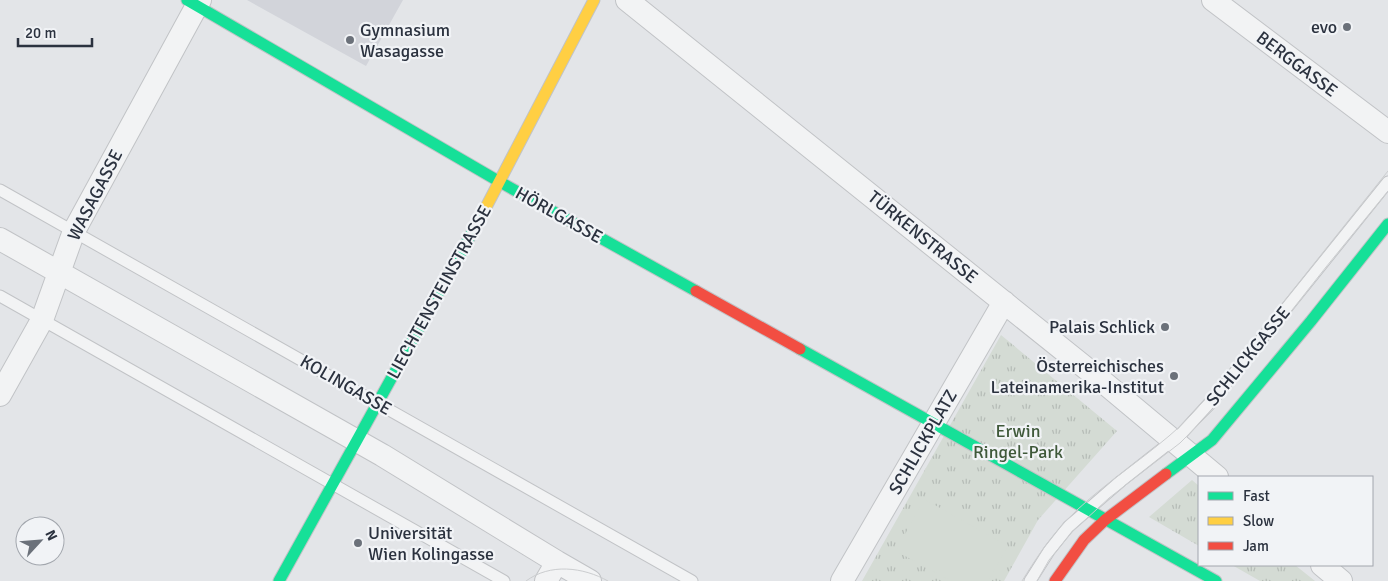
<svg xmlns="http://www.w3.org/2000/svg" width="1388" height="581" font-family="Signika,sans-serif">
<defs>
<pattern id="grass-tufts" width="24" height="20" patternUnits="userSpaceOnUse" patternTransform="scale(1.25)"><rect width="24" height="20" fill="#d4dbd4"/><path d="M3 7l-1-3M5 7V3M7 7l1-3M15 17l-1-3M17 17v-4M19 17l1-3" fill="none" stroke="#b6bcb7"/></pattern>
</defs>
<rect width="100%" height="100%" fill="#e3e5e8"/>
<path fill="#d2d4da" d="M247,0H403L366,66Z"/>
<path fill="url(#grass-tufts)" d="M1001,335L1117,431L1038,520L1004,581H862Z
M1192,480L1199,486V546L1149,517Z
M1232,565H1295L1315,581H1260Z"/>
<path fill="#d4dbd4" d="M924,499L1008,546L988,581H951L896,551Z"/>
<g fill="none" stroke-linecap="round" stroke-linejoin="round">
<defs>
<path id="lane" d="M0,190L692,581
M0,296L504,581
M1030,581L1049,551L1068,527L1121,481L1182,433L1215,397L1388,182"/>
<path id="street" d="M627,0L1102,381L1217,477
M1213,0L1388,132
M0,239L382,455L557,562L590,581
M0,395L42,320L74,231L200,0
M1322,565L1341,581
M546,581L557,562
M842,581L1004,302"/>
<path id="fast" d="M187,0L500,182L696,291
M800,349L1216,581
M1166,474L1212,440L1311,321L1388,224
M279,581L484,211"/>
<path id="slow" d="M484,211L594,0"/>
<path id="jam" d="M696,291L800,349
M1055,581L1084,540L1105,520L1166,474"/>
</defs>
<use href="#lane" stroke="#c1c3c6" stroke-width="13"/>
<use href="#street" stroke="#c1c3c6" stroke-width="24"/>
<use href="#fast" stroke="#c1c3c6" stroke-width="13"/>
<use href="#slow" stroke="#c1c3c6" stroke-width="13"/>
<use href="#jam" stroke="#c1c3c6" stroke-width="13"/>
<use href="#lane" stroke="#f2f3f4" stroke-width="11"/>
<use href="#street" stroke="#f2f3f4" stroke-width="22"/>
<use href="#fast" stroke="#16e098" stroke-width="11"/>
<use href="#slow" stroke="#ffcf43" stroke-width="11"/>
<use href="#jam" stroke="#f24e42" stroke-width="11"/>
<path stroke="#cbcdcf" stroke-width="1" d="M526,581C550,563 583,567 608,581
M1022,581C1035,560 1048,540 1065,522C1096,489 1135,465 1169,436C1184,424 1196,409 1209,395L1388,171
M1037,581L1049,560L1073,531L1109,498L1180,443L1213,410L1326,267L1388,191"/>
</g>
<g fill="#6b717a" stroke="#f1f3f6" stroke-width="2">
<circle cx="1347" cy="27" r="5"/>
<circle cx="350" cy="40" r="5"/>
<circle cx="1165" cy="327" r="5"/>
<circle cx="1174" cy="376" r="5"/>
<circle cx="358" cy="543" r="5"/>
</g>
<g text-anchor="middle" stroke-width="4.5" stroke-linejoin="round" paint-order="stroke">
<g font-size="18" fill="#2b323f" stroke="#f1f3f6" text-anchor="end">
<text x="1337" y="33">evo</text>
<text x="360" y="36" text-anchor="start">Gymnasium<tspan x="360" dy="21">Wasagasse</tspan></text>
<text x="1155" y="333">Palais Schlick</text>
<text x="1164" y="372">Österreichisches<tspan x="1164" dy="21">Lateinamerika-Institut</tspan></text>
<text x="368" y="539" text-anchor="start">Universität<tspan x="368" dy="21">Wien Kolingasse</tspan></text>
</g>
<g font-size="18" fill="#2b323f" stroke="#f1f3f6">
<text transform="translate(1297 64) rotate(37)" y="6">BERGGASSE</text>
<text transform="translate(95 195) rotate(-63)" y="6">WASAGASSE</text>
<text transform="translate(559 215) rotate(29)" y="6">HÖRLGASSE</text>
<text transform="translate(923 237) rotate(39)" y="6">TÜRKENSTRASSE</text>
<text transform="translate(439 292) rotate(-61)" y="6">LIECHTENSTEINSTRASSE</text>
<text transform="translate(1248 356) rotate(-51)" y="6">SCHLICKGASSE</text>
<text transform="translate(346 385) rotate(30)" y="6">KOLINGASSE</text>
<text transform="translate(923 442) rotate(-60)" y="6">SCHLICKPLATZ</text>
</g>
<g font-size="18" fill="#3f593a" stroke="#f1f3f6">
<text x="1018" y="437">Erwin<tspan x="1018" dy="21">Ringel-Park</tspan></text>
</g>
</g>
<rect x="1198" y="476" width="175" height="90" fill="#f1f3f6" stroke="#a2a6ad"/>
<rect x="1208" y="492" width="25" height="8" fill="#16e098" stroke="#a2a6ad"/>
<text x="1243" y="501" font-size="15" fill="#2b323f">Fast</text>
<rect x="1208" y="517" width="25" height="8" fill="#ffcf43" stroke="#a2a6ad"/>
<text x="1243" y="526" font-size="15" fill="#2b323f">Slow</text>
<rect x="1208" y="542" width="25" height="8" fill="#f24e42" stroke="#a2a6ad"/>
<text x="1243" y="551" font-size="15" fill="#2b323f">Jam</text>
<g transform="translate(40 541) rotate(64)"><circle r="24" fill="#f1f3f6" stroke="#a2a6ad"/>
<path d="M0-4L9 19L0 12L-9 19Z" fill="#6b717a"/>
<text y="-8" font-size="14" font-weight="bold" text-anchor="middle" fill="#2b323f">N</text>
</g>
<path d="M18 38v8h74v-8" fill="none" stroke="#2b323f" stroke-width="2.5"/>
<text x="25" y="38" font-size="15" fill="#2b323f" stroke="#f1f3f6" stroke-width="4" paint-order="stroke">20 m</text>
</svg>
